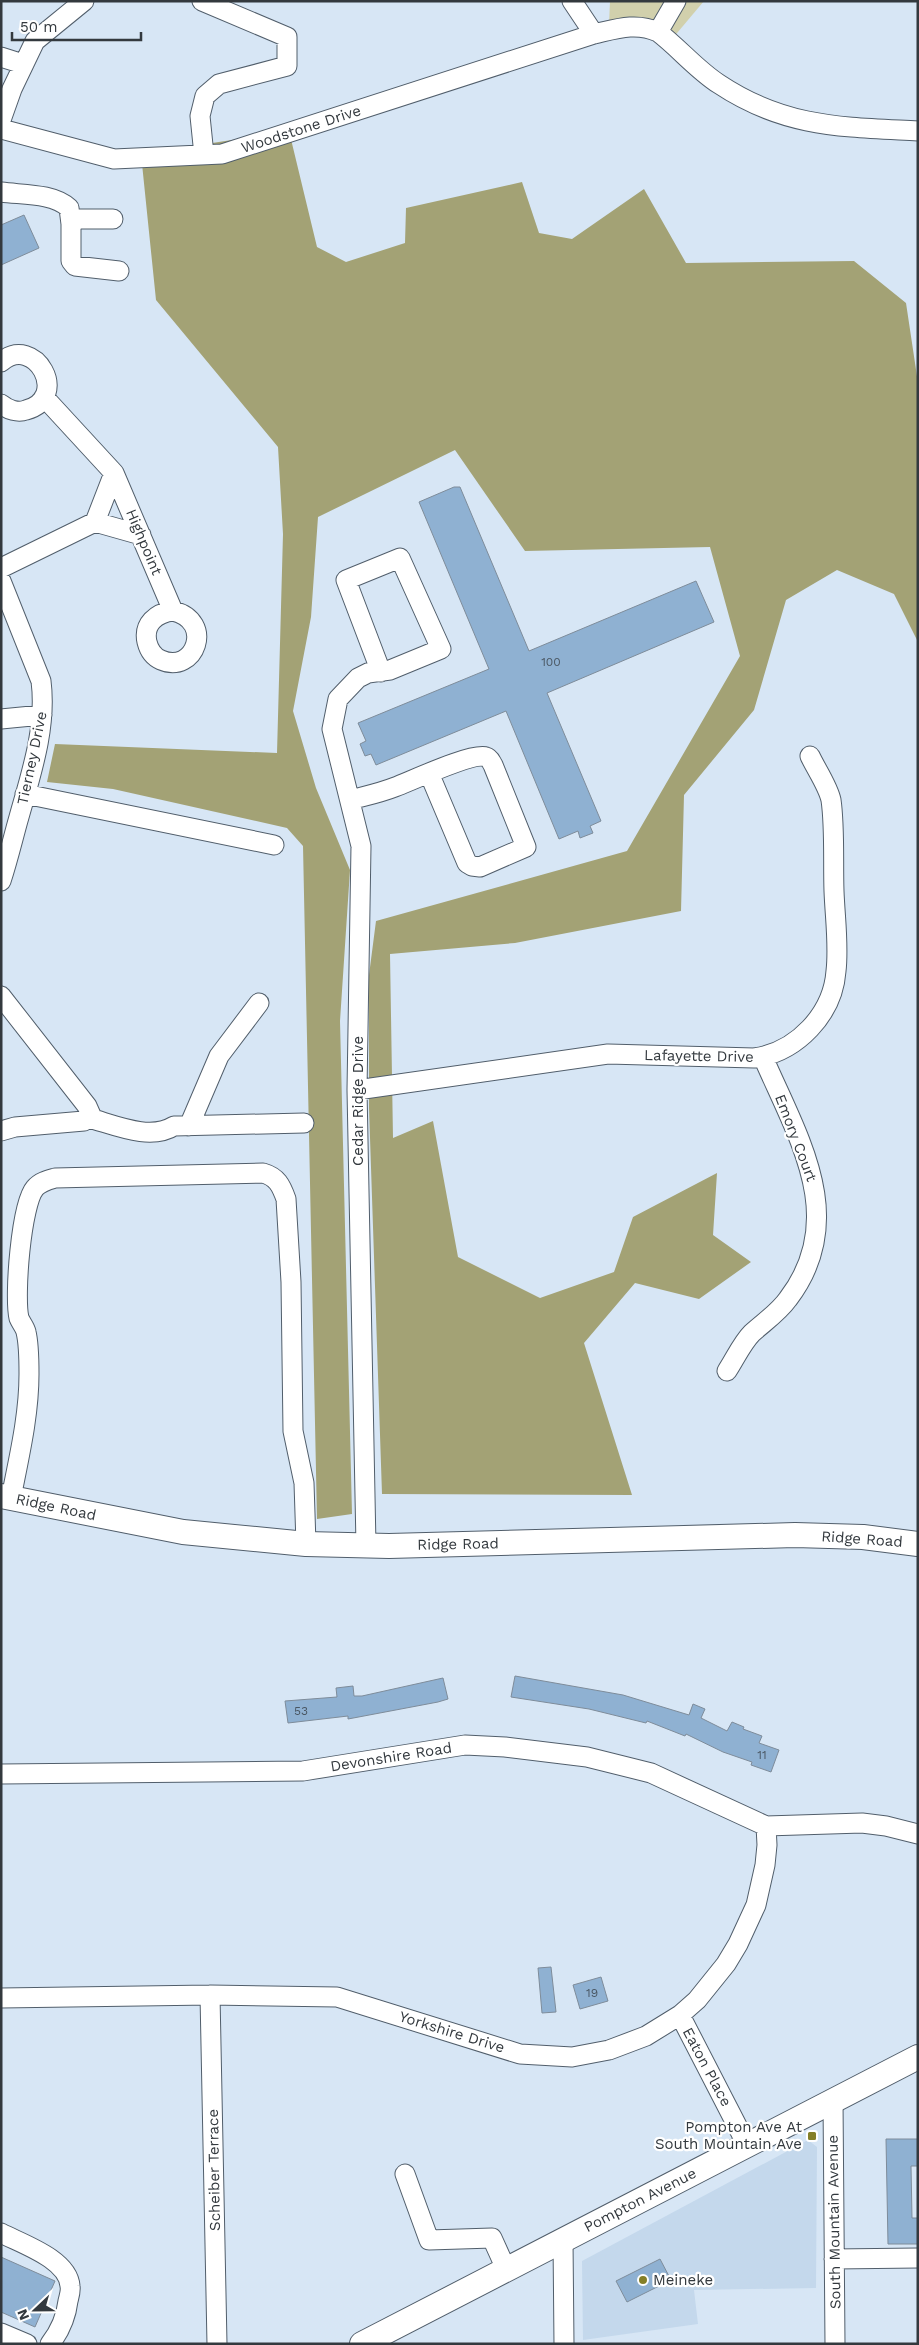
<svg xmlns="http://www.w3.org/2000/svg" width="919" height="2345" font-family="'Work Sans',sans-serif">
<rect width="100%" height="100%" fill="#d7e6f5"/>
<path fill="#c4d8ec" d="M808,2140L817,2147L816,2288L694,2290L698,2324L583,2340L582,2261Z"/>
<path fill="#d1d0ac" d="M610,1H704L672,39L609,24Z"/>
<path fill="#a3a275" d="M289,131L317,247L346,262L405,243L406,208L522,182L539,233L572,239L644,189L686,263L854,261L906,303L918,383V642L894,594L837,570L786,600L754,710L684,795L681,911L515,943L390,954L393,1138L433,1121L458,1257L540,1298L614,1272L633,1217L717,1173L713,1235L751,1262L699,1299L635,1283L584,1343L632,1495L382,1494L369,1108V975L376,921L627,851L740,656L710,547L525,551L455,450L318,517L311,617L293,711L316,788L350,870L340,1021L352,1514L317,1519L303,846L287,828L113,789L47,782L55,744L277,753L283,534L278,447L156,300L141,154Z"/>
<path fill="#8fb1d2" stroke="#7e8c9a" d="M24,215L39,248L1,265V225Z
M454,487H460L529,651L696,581L714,622L547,693L601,821L590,826L593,833L580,838L578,831L559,839L506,711L376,765L371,754L365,756L360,744L366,741L358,723L489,669L419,502Z
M515,1676L623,1695L689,1715L693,1704L705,1709L701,1718L727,1731L732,1722L744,1727L743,1729L762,1736L759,1743L779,1750L771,1772L751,1765L752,1762L723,1752L686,1734L685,1736L647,1721L646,1723L589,1709L511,1697Z
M443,1678L448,1699L438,1702L348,1719V1716L288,1723L285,1701L337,1697L336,1688L353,1686L354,1696H362Z
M551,1967L556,2012L542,2013L538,1968Z
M601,1977L608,2001L580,2009L573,1985Z
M886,2139H918V2166H911L912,2218H918V2244H888Z
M1,2257L55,2281L35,2327L1,2312Z
M660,2259L671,2280L627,2302L616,2281Z"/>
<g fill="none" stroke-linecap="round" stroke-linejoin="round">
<defs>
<path id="minor" d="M202,1L287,37V66L219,84L205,96L200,116L204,155
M572,1L594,34
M658,32L676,1
M1,57L23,64
M1,120L12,89L35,41L84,1
M1,129L114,159L222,154L594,34C616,29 636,22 658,32C679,48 697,70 719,84C785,128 843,127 918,131
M1,192C22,195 53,193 69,208L71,224L78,219H113
M71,224V261L75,266L119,271
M1,362C35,333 71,398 26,410C18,413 8,410 1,404
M44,397L114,473L173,611C156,613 143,624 147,642C149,650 154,657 161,660C195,675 215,621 173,611
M95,522L114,473
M1,568L95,522L141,535
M1,581L41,681C47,727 31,774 19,817C13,838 8,860 1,881
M1,719L42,715
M25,794L274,845
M350,800C365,796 380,793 395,787C411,781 473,752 486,757C490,758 491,762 493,765L526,847L480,867L472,866L467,863L429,773
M1,996L87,1106L91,1115L89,1118L84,1121L15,1127L1,1131
M357,1090L608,1054L754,1058C797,1052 833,1014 836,971C839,945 835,918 834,891C833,863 835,827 831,800C828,786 816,769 810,756
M89,1118C115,1125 150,1141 174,1126L304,1123
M189,1126L219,1056L259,1003
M727,1371C735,1359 742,1343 752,1333C764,1322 778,1313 788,1299C850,1218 797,1136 763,1057
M11,1498C19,1457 29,1416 29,1374C29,1361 29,1344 26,1332C25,1327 21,1323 19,1318C14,1297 21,1204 35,1188C40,1182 48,1180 55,1178L263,1173C277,1177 281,1185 286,1199L291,1282L293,1431L304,1483L306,1544
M366,1546L357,1090L361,846L332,729L338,699L358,678L368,673L390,670L441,649L400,558L346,580L381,672
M1,1774L303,1771L465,1745L505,1747L587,1757L651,1773L766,1826L862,1823L886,1826L918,1834
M210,1995L217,2344
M1,1998L210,1995L337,1997L520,2054L572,2057L609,2050L646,2036L680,2015L697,2000L726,1964L738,1944L756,1905L765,1865L767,1845L766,1826
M680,2015L747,2145
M833,2100L835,2344
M405,2174L429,2240L492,2238L506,2269
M1,2233C22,2244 68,2259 70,2286C71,2291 69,2297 68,2301C66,2318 60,2331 50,2344
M563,2240L564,2344
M834,2259L918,2258
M1,2333L27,2344"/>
<path id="major" d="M1,1496L183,1532L306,1544L389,1546L795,1535L863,1537L918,1544
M362,2344L918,2057"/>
</defs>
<use href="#minor" stroke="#515e6b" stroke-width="21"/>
<use href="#major" stroke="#515e6b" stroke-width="26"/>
<use href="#minor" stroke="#fff" stroke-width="19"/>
<use href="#major" stroke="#fff" stroke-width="24"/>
</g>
<g fill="#847f27" stroke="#fff" stroke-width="2">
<rect x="807" y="2131" width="10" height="10" rx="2.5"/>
<circle cx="643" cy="2280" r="5"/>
</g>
<g text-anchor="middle" stroke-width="4.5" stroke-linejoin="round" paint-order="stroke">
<g font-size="12" fill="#4a5763">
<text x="551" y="666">100</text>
<text x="301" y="1715">53</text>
<text x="762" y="1759">11</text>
<text x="592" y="1997">19</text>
</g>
<g font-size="15" fill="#33393e" stroke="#fff">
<text transform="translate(301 129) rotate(-18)" y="5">Woodstone Drive</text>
<text transform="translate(144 542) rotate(67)" y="5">Highpoint</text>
<text transform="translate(32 758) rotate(-78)" y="5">Tierney Drive</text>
<text transform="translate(699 1056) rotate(1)" y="5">Lafayette Drive</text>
<text transform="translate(358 1101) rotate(-90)" y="5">Cedar Ridge Drive</text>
<text transform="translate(796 1138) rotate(69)" y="5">Emory Court</text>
<text transform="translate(56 1507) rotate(12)" y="5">Ridge Road</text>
<text transform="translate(862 1539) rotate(4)" y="5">Ridge Road</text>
<text transform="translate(458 1544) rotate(-1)" y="5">Ridge Road</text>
<text transform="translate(391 1757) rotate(-9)" y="5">Devonshire Road</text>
<text transform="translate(452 2032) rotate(17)" y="5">Yorkshire Drive</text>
<text transform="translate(707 2067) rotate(62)" y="5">Eaton Place</text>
<text transform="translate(214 2170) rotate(-91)" y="5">Scheiber Terrace</text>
<text transform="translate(640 2200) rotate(-27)" y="5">Pompton Avenue</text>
<text transform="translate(834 2222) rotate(-91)" y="5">South Mountain Avenue</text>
</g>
<g font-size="15" fill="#33393e" stroke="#fff" text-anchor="end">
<text x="802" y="2132">Pompton Ave At<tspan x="802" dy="17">South Mountain Ave</tspan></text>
<text x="653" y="2285" text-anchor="start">Meineke</text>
</g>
</g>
<rect width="919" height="2345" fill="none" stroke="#33393e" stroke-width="5"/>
<g transform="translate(35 2310) rotate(248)" stroke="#ffffff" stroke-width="4" paint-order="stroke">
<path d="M0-4L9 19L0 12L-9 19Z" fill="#33393e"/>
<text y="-8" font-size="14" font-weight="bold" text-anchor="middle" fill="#33393e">N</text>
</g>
<path d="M12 32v8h129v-8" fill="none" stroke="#33393e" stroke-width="2.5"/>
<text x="20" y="32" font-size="15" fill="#33393e" stroke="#ffffff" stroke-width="4" paint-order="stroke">50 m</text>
</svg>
